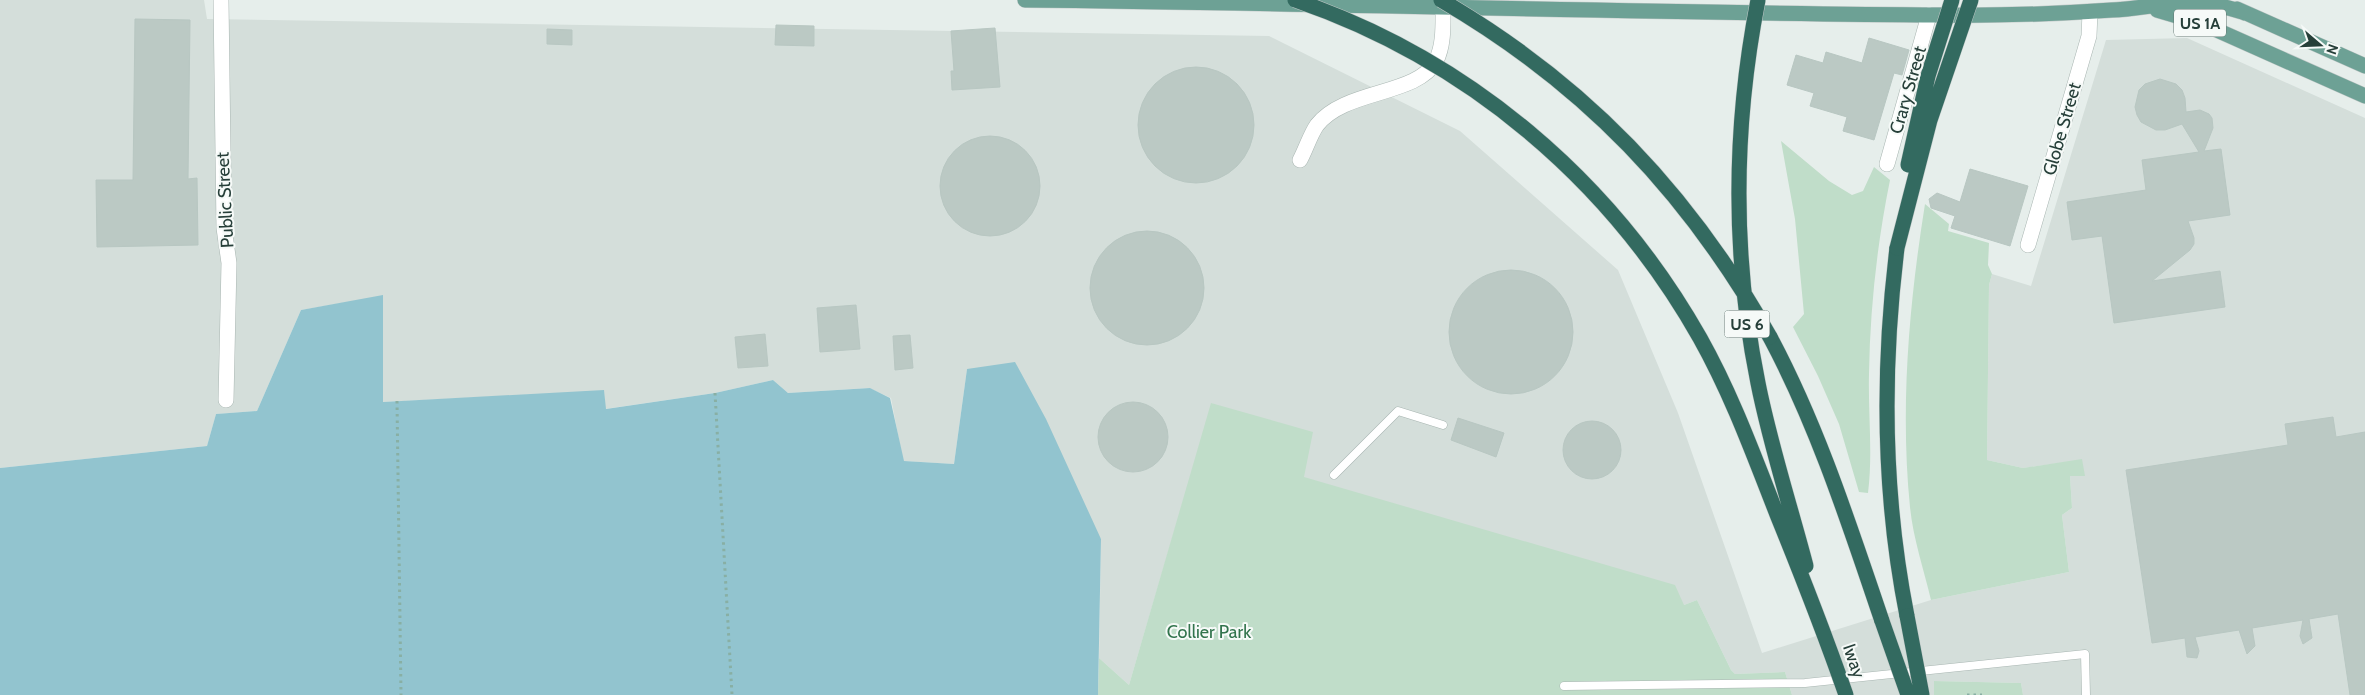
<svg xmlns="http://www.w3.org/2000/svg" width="2365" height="695" font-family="Cabin,sans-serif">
<rect width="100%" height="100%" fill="#e6eeeb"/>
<path fill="#d4deda" d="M0,0H204L207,19L1269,36L1460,131L1618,270L1678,413L1762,653L1931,600L2069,572L2062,515L2072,508L2070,476L2082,460L2023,468L1987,460L1989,285L1992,274L2031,286L2106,40L2187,38L2365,118V695H2023L2021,683L1934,681V695H1792L1785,672L1735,674L1731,670L1697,600L1684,605L1270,630L1212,403L1129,685L1099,658L1101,539L967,369L954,464L903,461L891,398L869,388L788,393L773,380L715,393L605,409L604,391L383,402V296L301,310L257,411L216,414L207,446L0,468Z"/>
<path fill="#c0ddc9" d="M1781,141L1829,181L1852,195L1863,191L1874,167L1890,180C1877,244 1870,309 1869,374C1868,413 1873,454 1868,493L1859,492L1839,424L1818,376L1793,327L1804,314L1795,219Z
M1925,204L1949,224L1948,231L1989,243L1988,265L1992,274L1989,285L1987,460L2023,468L2082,459L2085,476H2070L2072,508L2062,515L2069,572L1931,600C1924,570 1913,538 1910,507C1900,407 1909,304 1925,204Z
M1211,403L1313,432L1304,477L1675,585L1684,605L1697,600L1731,670L1735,674L1785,672L1792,695H1098L1099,658L1129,685Z
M1934,681L2021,683L2023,695H1934Z"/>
<path fill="#92c4cf" d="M383,295V402L604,390L606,409L715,393L773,380L788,393L870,388L890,398L904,461L954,464L967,369L1015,362L1046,419L1101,539L1098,695H0V468L207,446L216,414L257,411L301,310Z"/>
<path fill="#bbc9c4" stroke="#b8c7c2" d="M135,19L190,20L188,179L197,178L198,245L97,247L96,180H133Z
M776,25L814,26V46L775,45Z
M995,28L1000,87L952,90L951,71H954L951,31Z
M547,29L572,30V45L547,44Z
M1869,38L1909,50L1902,75L1894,73L1874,140L1843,131L1847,117L1810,106L1814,93L1787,85L1796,55L1823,63L1826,52L1862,63Z
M1138 125a58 58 0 1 1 116 0a58 58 0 1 1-116 0Z
M2160,79L2176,84L2182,90L2185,98L2186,112L2200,110L2209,114L2212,118L2213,128L2204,151L2221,149L2230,215L2188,221L2194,238V244L2190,250L2152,281L2220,271L2225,307L2114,323L2102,236L2072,240L2067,202L2146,190L2142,160L2199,152L2182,124L2165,130H2156L2141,122L2137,115L2135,107L2139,90L2145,84Z
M940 186a50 50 0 1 1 100 0a50 50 0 1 1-100 0Z
M1970,169L2028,186L2010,246L1951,228L1955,216L1931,208L1929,199L1937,193L1960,202Z
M1090 288a57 57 0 1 1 114 0a57 57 0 1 1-114 0Z
M1449 332a62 62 0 1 1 124 0a62 62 0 1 1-124 0Z
M856,305L860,349L820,352L817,308Z
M765,334L768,366L738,368L735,337Z
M910,335L913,368L895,370L893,336Z
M1098 437a35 35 0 1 1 70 0a35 35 0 1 1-70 0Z
M2333,417L2336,437L2365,432V695H2350L2338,614L2309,619L2312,638L2303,644L2300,636L2303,620L2252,628L2255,646L2247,654L2239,630L2195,637L2199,651L2197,658L2187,657L2185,638L2152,643L2126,470L2288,445L2285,424Z
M1458,418L1504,433L1496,457L1451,440Z
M1563 450a29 29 0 1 1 58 0a29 29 0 1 1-58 0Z"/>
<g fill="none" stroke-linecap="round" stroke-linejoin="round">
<defs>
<path id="service" d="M1334,475L1398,411L1443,425
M1564,686L1805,683L2085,654L2086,695"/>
<path id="minor" d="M221,0L224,228L229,263L226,400
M1300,160C1306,149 1310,135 1317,125C1345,89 1417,96 1436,61C1444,45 1443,25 1443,8
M1887,164L1929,15
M2028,245L2089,36L2090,12"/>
<path id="primary" d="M1025,0C1330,3 1635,13 1940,15C1998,16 2055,14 2112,10C2142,9 2174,0 2204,3C2218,4 2232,9 2245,13
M2237,9L2365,66
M2157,10L2201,23L2365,96"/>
<path id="motorway" d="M1897,248C1882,370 1883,495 1907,616
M1770,337C1818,427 1849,524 1882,621"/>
</defs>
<use href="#service" stroke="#a9b6b2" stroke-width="9"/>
<use href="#minor" stroke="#a9b6b2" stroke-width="16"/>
<use href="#primary" stroke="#c2c9c8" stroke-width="16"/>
<use href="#motorway" stroke="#c2c9c8" stroke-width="16"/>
<path stroke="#88afa4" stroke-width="3" stroke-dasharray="2.5 4" stroke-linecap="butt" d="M715,393L732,695
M397,401L401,695
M1967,695H1982"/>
<use href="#service" stroke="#fff" stroke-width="8"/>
<use href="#minor" stroke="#fff" stroke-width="15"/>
<use href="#primary" stroke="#6da195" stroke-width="15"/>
<use href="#motorway" stroke="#336a60" stroke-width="15"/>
<defs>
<path id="motorway-bridge" d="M1295,0C1467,59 1610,179 1700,338C1732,395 1754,456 1778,517C1802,576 1825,635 1846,695
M1441,0C1585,84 1688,192 1770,337
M1758,0C1733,128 1732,255 1758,383C1770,444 1790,505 1806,566
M1908,165L1928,76L1952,0
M1897,248L1930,120L1971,0
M1907,616L1922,695
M1882,621L1908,695"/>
</defs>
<use href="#motorway-bridge" stroke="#c2c9c8" stroke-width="16" stroke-linecap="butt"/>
<use href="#motorway-bridge" stroke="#336a60" stroke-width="15"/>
</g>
<g text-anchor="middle" stroke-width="4" stroke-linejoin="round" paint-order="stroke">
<g fill="#f6faf8" stroke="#647772" stroke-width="1">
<rect x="2174" y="9.5" width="52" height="27" rx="4"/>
<rect x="1724.5" y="310.5" width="45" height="27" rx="4"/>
</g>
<g font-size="16" font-weight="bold" fill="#263f39">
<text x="2200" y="29">US 1A</text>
<text x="1747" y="330">US 6</text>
</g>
<g font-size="18" fill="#263f39" stroke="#f6faf8">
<text transform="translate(1908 90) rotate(-74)" y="6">Crary Street</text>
<text transform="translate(2062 129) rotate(-74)" y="6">Globe Street</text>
<text transform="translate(225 200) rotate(-93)" y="6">Public Street</text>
<text transform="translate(1854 661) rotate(71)" y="6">Iway</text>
</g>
<g font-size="18" fill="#32744d" stroke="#f6faf8">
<text x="1209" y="638">Collier Park</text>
</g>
</g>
<g transform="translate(2320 45) rotate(109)" stroke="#f6faf8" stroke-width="4" paint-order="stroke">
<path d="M0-4L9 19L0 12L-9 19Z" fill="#263f39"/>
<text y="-8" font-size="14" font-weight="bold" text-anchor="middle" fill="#263f39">N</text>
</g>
</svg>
